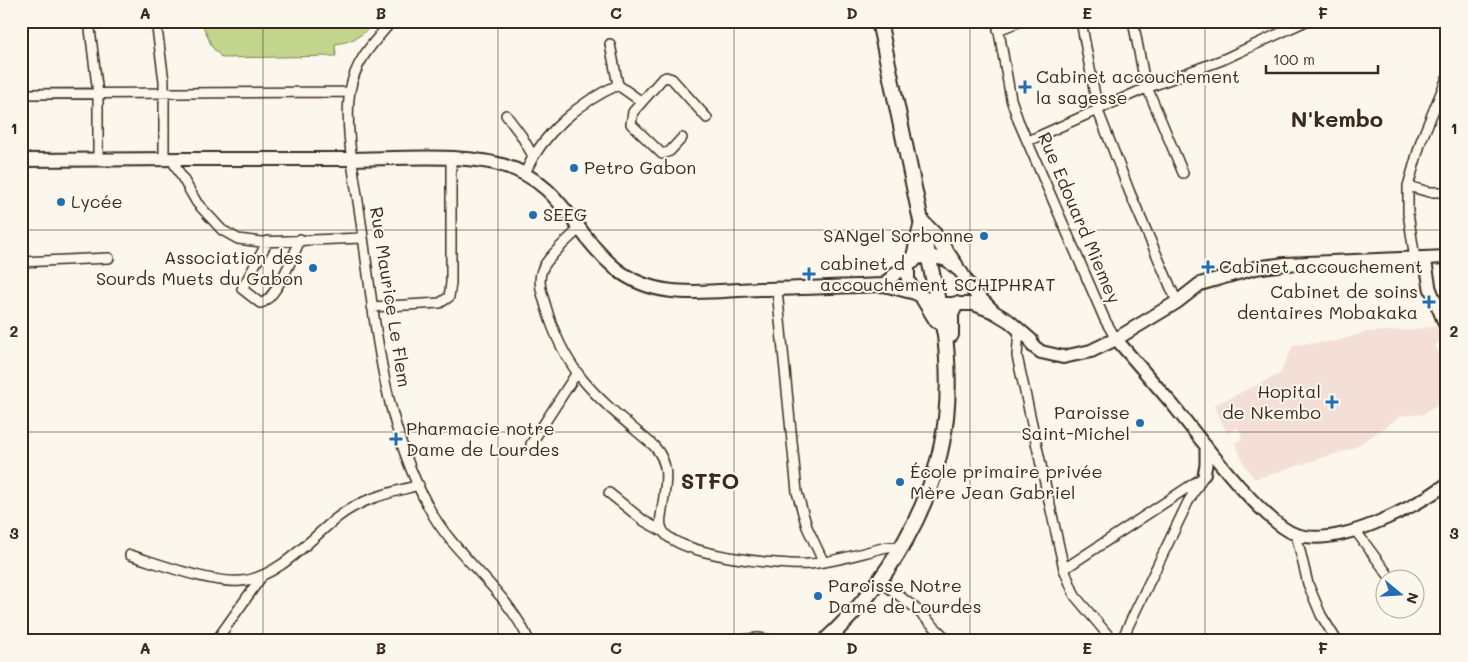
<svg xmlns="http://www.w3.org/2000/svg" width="1468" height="662" font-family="Mali,sans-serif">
<rect width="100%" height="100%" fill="#fbf7ec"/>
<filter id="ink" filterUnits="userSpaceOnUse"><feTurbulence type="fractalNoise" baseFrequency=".02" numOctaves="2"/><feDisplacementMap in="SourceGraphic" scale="10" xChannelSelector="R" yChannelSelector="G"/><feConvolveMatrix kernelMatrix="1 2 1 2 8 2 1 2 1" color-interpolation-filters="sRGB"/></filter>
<g filter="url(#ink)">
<path fill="#f4dfd7" d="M1437,326L1444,338L1434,346L1447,359V399L1424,414L1401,416L1354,448L1255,479L1245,466L1235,442L1242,440L1241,433L1237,427L1227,433L1214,405L1280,374L1293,345L1337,341L1366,332L1410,330Z"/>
<path fill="#c1d68c" stroke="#7e8055" d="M201,21H375C364,35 353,42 335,44L336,56L222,58L212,47Z"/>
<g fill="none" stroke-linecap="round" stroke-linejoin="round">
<defs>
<path id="minor" d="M89,21L98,94V160
M156,21L164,81V159
M392,21C373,43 355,61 350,91C344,126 355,179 360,215C374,312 381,420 429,508C454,556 508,591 529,641
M997,21L1011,99L1018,120L1105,320L1116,339
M1081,21L1098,111L1130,193L1177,302
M1133,21L1146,88
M1444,21L1447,25
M998,30L1021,21
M610,44L618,85
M618,85L642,102
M1147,87L1183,173
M21,94L349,92
M506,115L521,135L533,156
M682,138L670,151L662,154L631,124L633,112L662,79L666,77L672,79L707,118
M1028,141L1146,88L1222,60L1306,21
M172,160L197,203L222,230L238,239L261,242L363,238
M525,173C542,134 579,102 618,85
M1408,186L1429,192H1447
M580,228C570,238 547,257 542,270C537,282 543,296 546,307C566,377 602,401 654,446C672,465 665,487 662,510C661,516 659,523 662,529C671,555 783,566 809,564C835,562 861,553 887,547H893L900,550
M268,241L242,289L260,303C274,303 295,253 300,239
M1415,259L1408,213V186L1421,141L1447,78
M21,262L109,258
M777,290L797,492L807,527L823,561
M372,307L440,303L449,297L451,283V159
M1019,330L1017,356L1064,569L1075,596L1113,641
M531,444L576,374
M609,493L644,521L662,531
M1355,530L1392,580
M1296,534L1308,584L1321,615L1337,641
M130,555C160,564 212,584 241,581C278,578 311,538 338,517C362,498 390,493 419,485
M1064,569L1199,480
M880,581L914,607L949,641
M833,634L843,641
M216,641L262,576
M730,641L758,638L777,641
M1121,641L1188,502L1204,475"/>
<path id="tertiary" d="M1425,258L1430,288L1447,330
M1116,339C1135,361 1154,383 1173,405C1197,435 1263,523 1295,534C1337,549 1413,508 1447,484
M1204,475L1206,465V446"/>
<path id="secondary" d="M21,160C130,159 238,159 347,159C392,159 459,153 502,165C561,181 573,233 615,268C658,303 710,290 760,289C802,289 843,286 884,285L915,293L938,304H974L994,312
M908,266V280L915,293
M884,285L896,273L908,266L916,258L930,256L947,260L961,272L974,292L994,312L1009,321L1031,340L1033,346L1041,352L1063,357L1091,351L1116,339L1177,302L1200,284L1255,268L1285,264L1447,257"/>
<path id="primary" d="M923,223L934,234L956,266
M913,261L921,226
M923,298L937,321
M951,335V314L956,304
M825,641C888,583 936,505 946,418C949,390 948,363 945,335L879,21"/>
</defs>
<use href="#minor" stroke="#3b2a1e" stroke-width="12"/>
<use href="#tertiary" stroke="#3b2a1e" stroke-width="15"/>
<use href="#secondary" stroke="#3b2a1e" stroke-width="16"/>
<use href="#primary" stroke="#3b2a1e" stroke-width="18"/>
<use href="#minor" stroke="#fbf7ec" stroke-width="9"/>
<use href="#tertiary" stroke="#fbf7ec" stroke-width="11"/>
<use href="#secondary" stroke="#fbf7ec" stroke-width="12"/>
<use href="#primary" stroke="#fbf7ec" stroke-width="14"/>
</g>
</g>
<path fill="none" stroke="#3b2a1e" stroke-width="1" stroke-opacity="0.55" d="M263,21V641M498,21V641M734,21V641M970,21V641M1205,21V641M21,230H1447M21,432H1447"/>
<g fill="#1f6fb2" stroke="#fbf7ec" stroke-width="2">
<path d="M1022.5 79.5h5v5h5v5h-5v5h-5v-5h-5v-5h5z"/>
<circle cx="574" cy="168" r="5"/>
<circle cx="61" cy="202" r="5"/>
<circle cx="533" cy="215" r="5"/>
<circle cx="984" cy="236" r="5"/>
<path d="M1205.5 259.5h5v5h5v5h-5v5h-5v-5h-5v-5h5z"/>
<circle cx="313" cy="268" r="5"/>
<path d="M806.5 266.5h5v5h5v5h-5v5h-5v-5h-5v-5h5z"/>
<path d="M1426.5 294.5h5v5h5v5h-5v5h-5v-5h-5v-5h5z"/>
<path d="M1329.5 394.5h5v5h5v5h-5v5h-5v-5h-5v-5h5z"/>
<circle cx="1140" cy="423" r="5"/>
<path d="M393.5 431.5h5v5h5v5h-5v5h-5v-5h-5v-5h5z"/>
<circle cx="900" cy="482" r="5"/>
<circle cx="818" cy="596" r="5"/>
</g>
<g text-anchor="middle" stroke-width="4" stroke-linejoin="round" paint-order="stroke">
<g font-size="18" fill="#3b2a1e" stroke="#fbf7ec" text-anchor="start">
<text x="1036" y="83">Cabinet accouchement<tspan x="1036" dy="21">la sagesse</tspan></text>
<text x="584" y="174">Petro Gabon</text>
<text x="71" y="208">Lycée</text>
<text x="543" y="221">SEEG</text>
<text x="974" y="242" text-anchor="end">SANgel Sorbonne</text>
<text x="303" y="264" text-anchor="end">Association des<tspan x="303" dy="21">Sourds Muets du Gabon</tspan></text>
<text x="820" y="270">cabinet d<tspan x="820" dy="21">accouchement SCHIPHRAT</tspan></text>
<text x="1219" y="273">Cabinet accouchement</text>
<text x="1418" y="298" text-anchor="end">Cabinet de soins<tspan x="1418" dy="21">dentaires Mobakaka</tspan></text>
<text x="1321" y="398" text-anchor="end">Hopital<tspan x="1321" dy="21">de Nkembo</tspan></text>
<text x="1130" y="419" text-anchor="end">Paroisse<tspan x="1130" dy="21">Saint-Michel</tspan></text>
<text x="406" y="435">Pharmacie notre<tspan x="406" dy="21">Dame de Lourdes</tspan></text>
<text x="910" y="478">École primaire privée<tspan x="910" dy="21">Mère Jean Gabriel</tspan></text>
<text x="828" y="592">Paroisse Notre<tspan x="828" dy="21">Dame de Lourdes</tspan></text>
</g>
<g font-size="18" fill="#3b2a1e" stroke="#fbf7ec">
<text transform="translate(1079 218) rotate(67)" y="6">Rue Edouard Miemey</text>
<text transform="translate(390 297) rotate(81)" y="6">Rue Maurice Le Flem</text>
</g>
<g font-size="22" font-weight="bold" fill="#3b2a1e" stroke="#fbf7ec">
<text x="1337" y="127">N'kembo</text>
<text x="710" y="489">STFO</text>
</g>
</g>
<rect width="1468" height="662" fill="none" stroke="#fbf7ec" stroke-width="55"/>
<g transform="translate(1400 594) rotate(108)"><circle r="24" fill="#fbf7ec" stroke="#aea59a"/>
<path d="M0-4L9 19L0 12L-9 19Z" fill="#1f6fb2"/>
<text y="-8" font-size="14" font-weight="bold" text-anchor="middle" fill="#3b2a1e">N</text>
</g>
<path d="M1266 65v8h112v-8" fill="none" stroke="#3b2a1e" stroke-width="2.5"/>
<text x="1273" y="65" font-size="15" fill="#3b2a1e" stroke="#fbf7ec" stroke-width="4" paint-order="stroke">100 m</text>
<rect x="28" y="28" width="1412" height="606" fill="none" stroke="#3b2a1e" stroke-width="2"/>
<g font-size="16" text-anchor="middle" font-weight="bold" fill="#3b2a1e">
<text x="145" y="19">A</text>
<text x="381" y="19">B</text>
<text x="616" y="19">C</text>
<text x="852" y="19">D</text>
<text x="1087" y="19">E</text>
<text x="1323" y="19">F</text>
<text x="14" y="134">1</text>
<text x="1454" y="134">1</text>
<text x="14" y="337">2</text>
<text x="1454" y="337">2</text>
<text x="14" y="539">3</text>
<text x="1454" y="539">3</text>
<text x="145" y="654">A</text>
<text x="381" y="654">B</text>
<text x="616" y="654">C</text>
<text x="852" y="654">D</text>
<text x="1087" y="654">E</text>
<text x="1323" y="654">F</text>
</g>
</svg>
